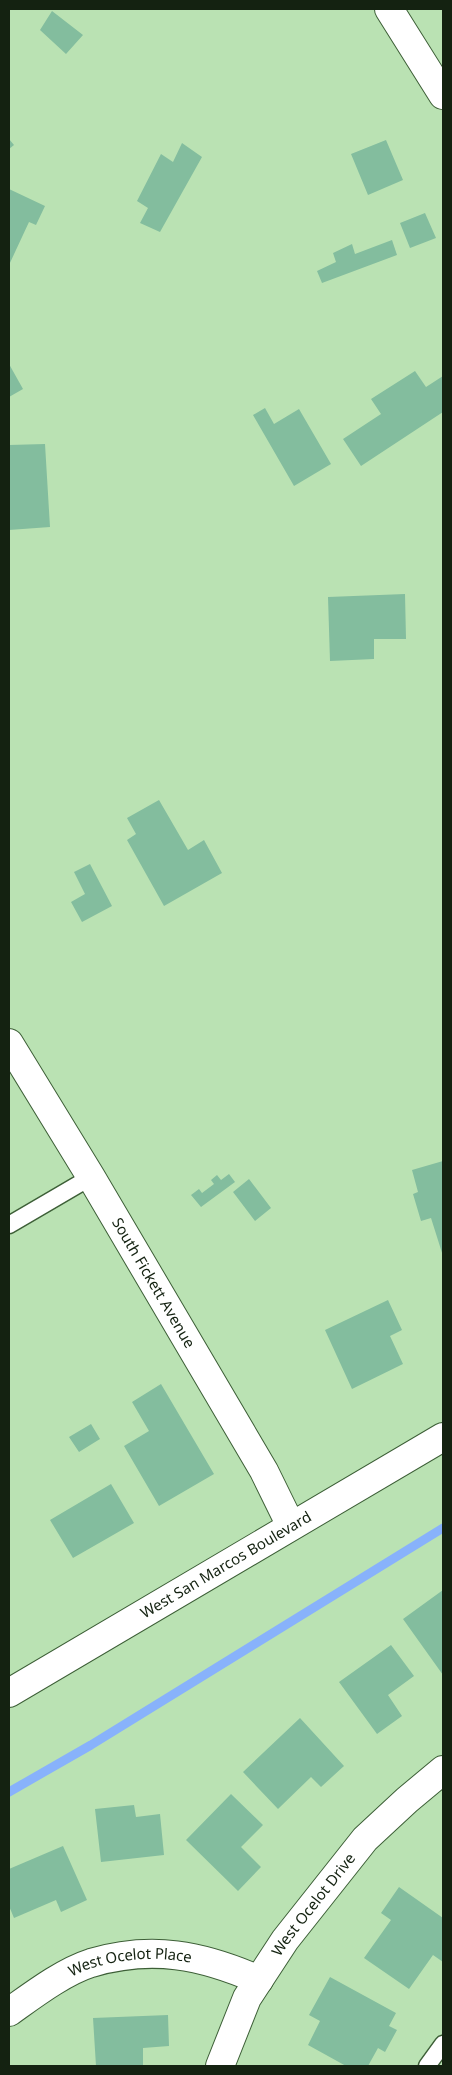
<svg xmlns="http://www.w3.org/2000/svg" width="452" height="2075" font-family="'Noto Sans',sans-serif">
<rect width="100%" height="100%" fill="#bae2b3"/>
<g fill="none" stroke-linecap="round" stroke-linejoin="round">
<path stroke="#88b2fb" stroke-width="9" d="M9,1792L91,1745L443,1528"/>
</g>
<path fill="#83bd9e" d="M52,11L83,35L66,54L40,30Z
M9,139L14,145L9,149Z
M386,140L403,180L368,195L351,154Z
M182,143L202,157L160,232L140,223L148,208L137,201L161,154L173,162Z
M9,189L45,206L36,225L29,222L9,265Z
M425,213L436,238L410,248L400,223Z
M392,240L397,255L322,283L317,271L336,262L333,253L352,244L355,254Z
M9,364L23,389L9,397Z
M415,371L426,387L443,376V412L361,466L343,439L381,414L371,399Z
M265,408L274,424L299,409L331,464L294,486L253,415Z
M45,444L50,527L9,530V445Z
M405,594L406,639H374V659L330,661L328,597Z
M159,800L188,850L204,840L222,873L164,906L127,840L136,834L127,818Z
M90,864L112,906L82,922L71,902L85,894L74,872Z
M443,1161V1256L431,1218L421,1221L413,1194L418,1192L412,1170Z
M229,1174L235,1182L201,1207L191,1195L199,1189L202,1193L214,1184L211,1180L217,1175L221,1180Z
M249,1179L271,1208L255,1221L233,1192Z
M388,1300L402,1330L390,1336L403,1364L352,1389L325,1330Z
M161,1384L214,1474L159,1506L124,1446L149,1431L132,1402Z
M91,1424L100,1439L79,1452L69,1437Z
M111,1484L134,1523L73,1558L50,1520Z
M443,1590V1675L403,1619Z
M391,1645L414,1676L388,1695L402,1716L377,1734L339,1682Z
M300,1718L344,1766L321,1787L311,1777L278,1809L243,1772Z
M231,1794L263,1825L241,1847L261,1867L238,1891L186,1840Z
M134,1805L136,1817L160,1814L164,1855L101,1862L95,1809Z
M63,1846L87,1900L61,1912L56,1900L14,1918L9,1906V1869Z
M399,1887L443,1918V1962L433,1955L409,1989L364,1958L391,1920L381,1913Z
M330,1977L396,2013L389,2026L397,2030L385,2052L378,2048L368,2066H346L308,2045L320,2021L309,2015Z
M168,2015L169,2046L143,2048V2066H96L93,2018Z"/>
<g fill="none" stroke-linecap="round" stroke-linejoin="round">
<defs>
<path id="service" d="M9,1225L91,1177
M427,2066L443,2044"/>
<g id="minor">
<path d="M389,9L443,95"/>
<path id="s1" d="M9,1043L91,1177L264,1471L291,1526"/>
<path id="s2" d="M9,1693L443,1437"/>
<path id="s3" d="M9,2012C33,1995 63,1972 91,1963C152,1945 202,1955 259,1980"/>
<path id="s4" d="M220,2066L247,1998L285,1940L365,1839L407,1800L443,1770"/>
</g>
</defs>
<use href="#service" stroke="#3d5f37" stroke-width="19"/>
<use href="#minor" stroke="#3d5f37" stroke-width="30"/>
<use href="#service" stroke="#fff" stroke-width="16"/>
<use href="#minor" stroke="#fff" stroke-width="28"/>
</g>
<g text-anchor="middle" stroke-width="4" stroke-linejoin="round" paint-order="stroke">
<g font-size="15" fill="#142211" stroke="#c7efc0">
<text dy="5" stroke="none"><textPath href="#s1" startOffset="280">South Fickett Avenue</textPath></text>
<text dy="5" stroke="none"><textPath href="#s2" startOffset="252">West San Marcos Boulevard</textPath></text>
<text dy="5" stroke="none"><textPath href="#s4" startOffset="188">West Ocelot Drive</textPath></text>
<text dy="5" stroke="none"><textPath href="#s3" startOffset="135">West Ocelot Place</textPath></text>
</g>
</g>
<rect width="452" height="2075" fill="none" stroke="#142211" stroke-width="20"/>
</svg>
